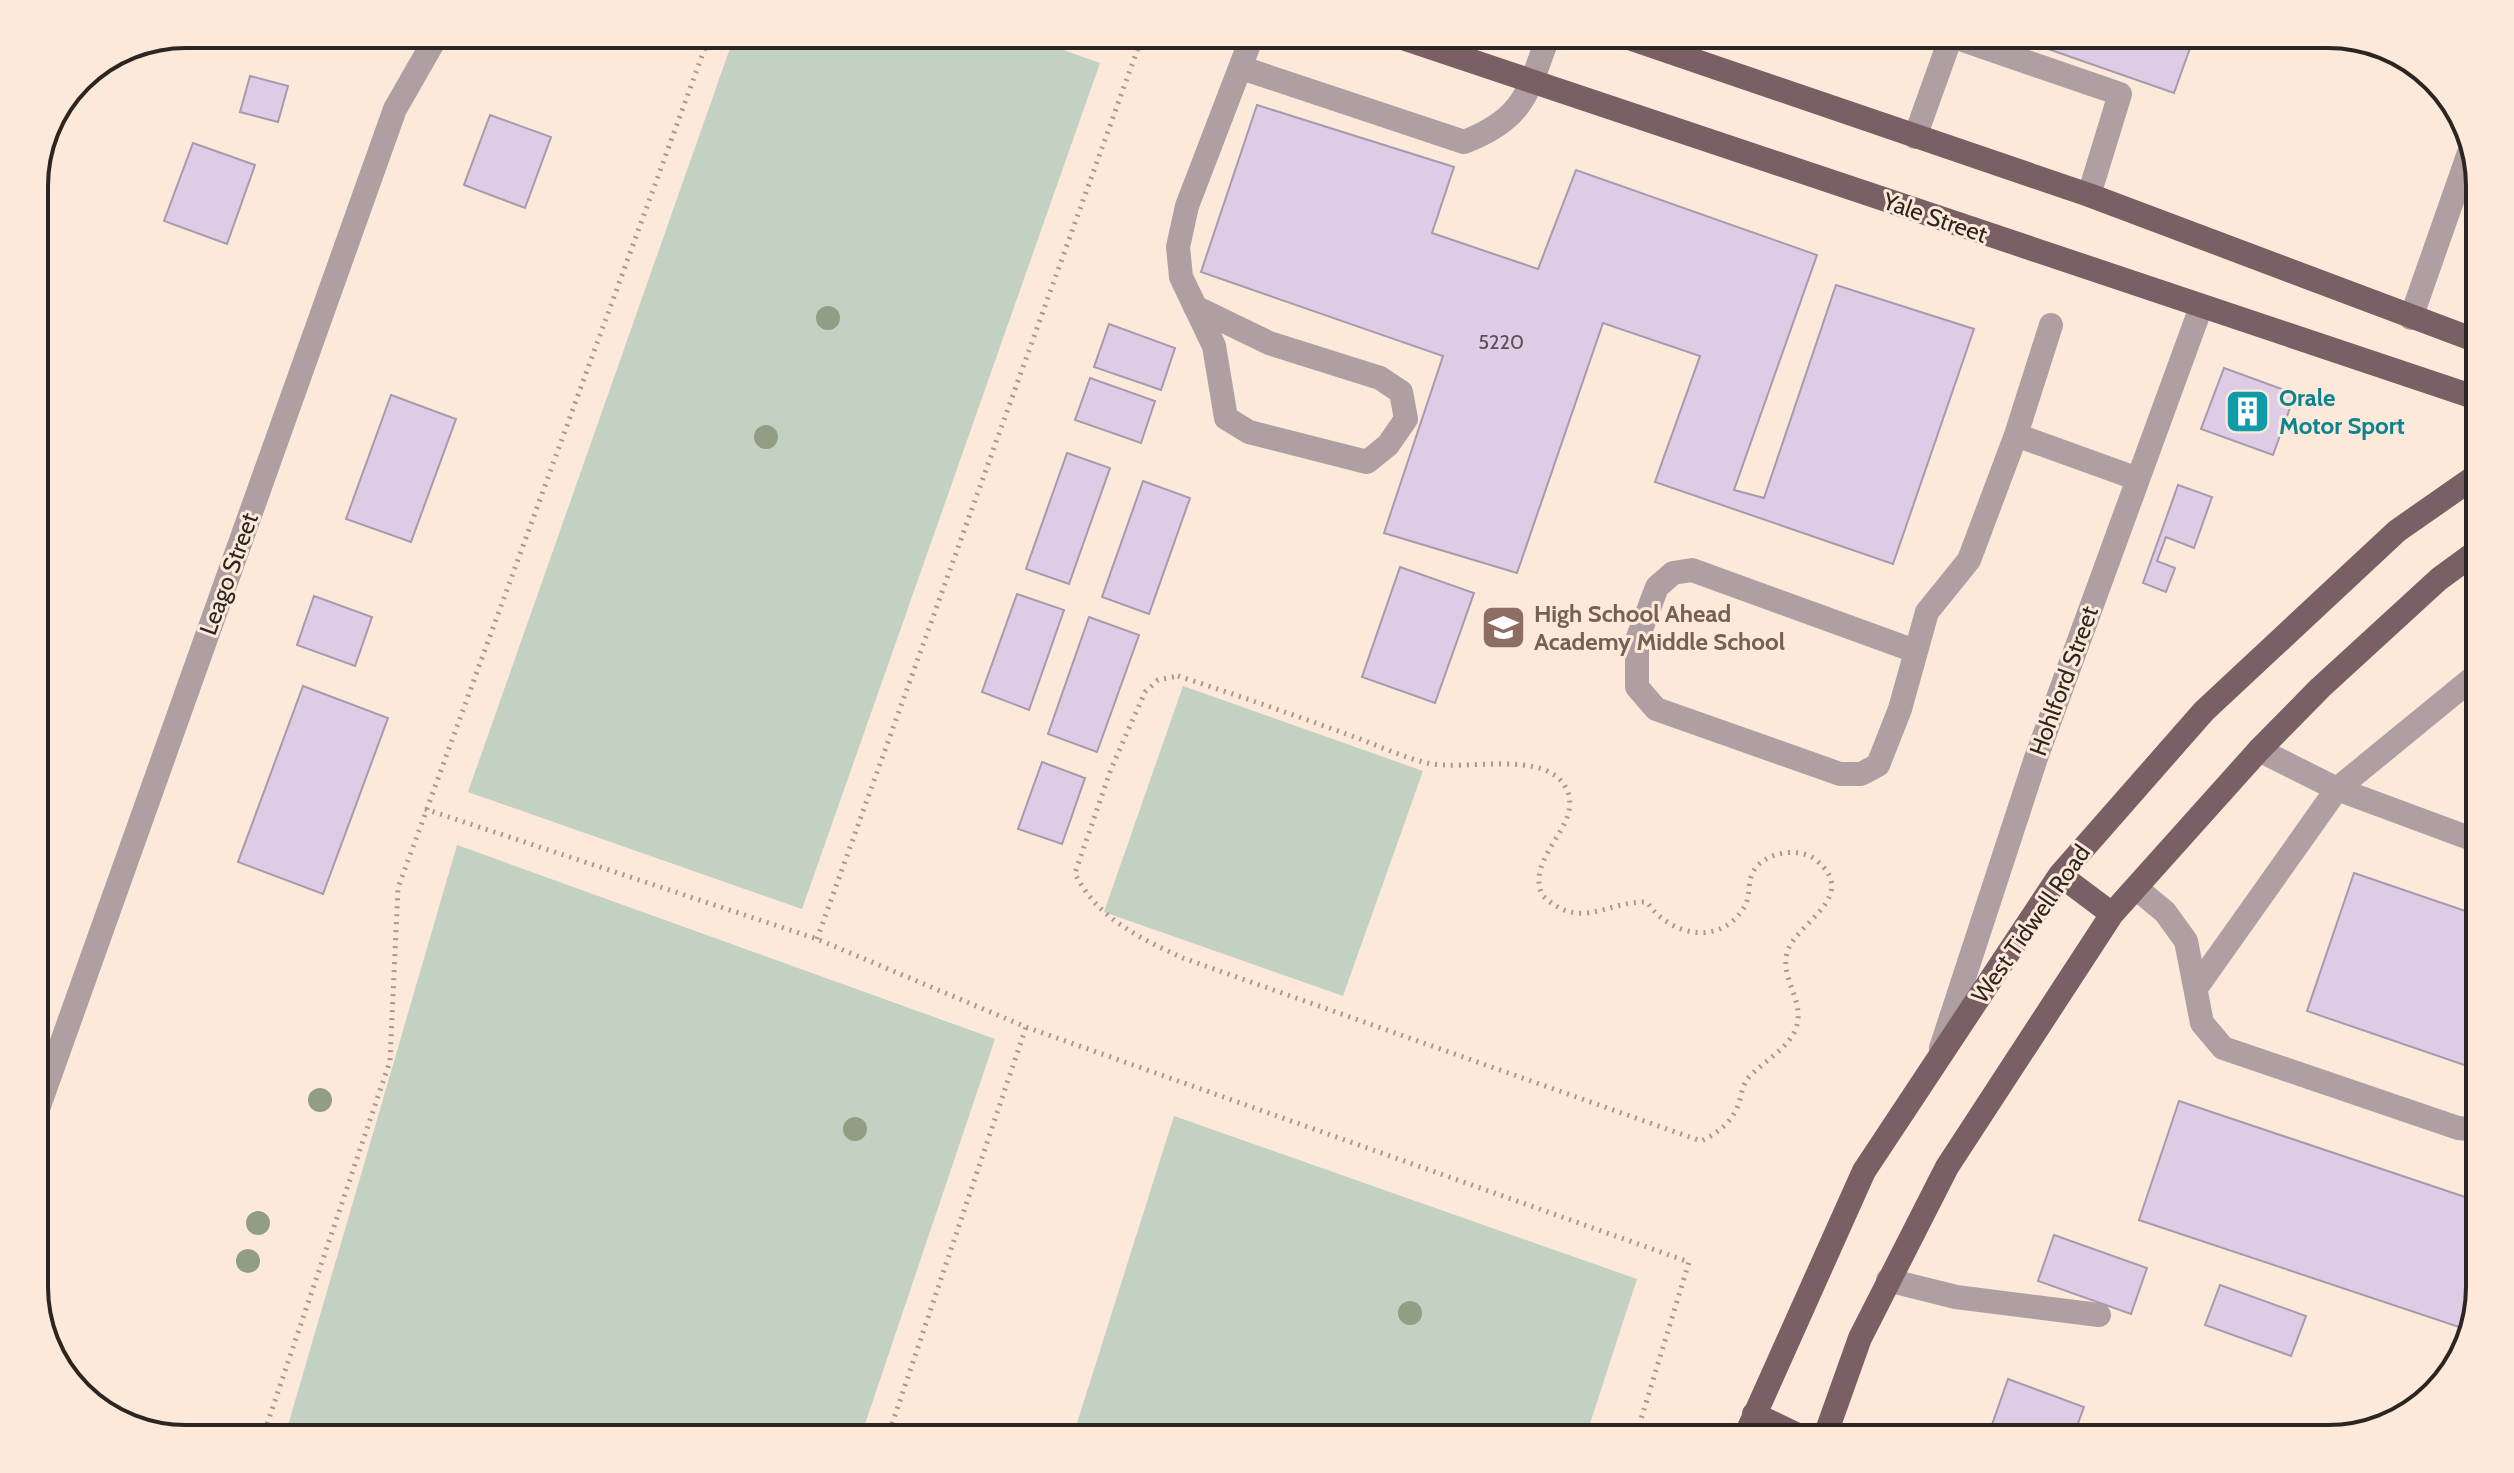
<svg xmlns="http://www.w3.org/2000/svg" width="2514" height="1473" font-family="Cabin,sans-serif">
<rect width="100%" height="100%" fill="#fce9da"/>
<path fill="#c2d1c1" d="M735,34H1018L1100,63L802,909L468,792Z
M1183,686L1423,771L1343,996L1104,912Z
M457,845L995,1039L860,1439H284Z
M1174,1116L1637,1279L1585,1439H1072Z"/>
<path fill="#decce7" stroke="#a69aac" stroke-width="2" d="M2034,34H2195L2174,93L2031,43Z
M250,76L288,86L278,122L240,112Z
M1257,105L1454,167L1432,233L1538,269L1576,170L1817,255L1734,490L1764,498L1836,285L1974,329L1893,564L1655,482L1700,356L1603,323L1517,573L1384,533L1443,356L1201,272Z
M490,115L551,137L525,208L464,185Z
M193,143L255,165L227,244L164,221Z
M1109,324L1175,348L1161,390L1094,367Z
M2224,368L2295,394L2273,455L2201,429Z
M1090,378L1155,401L1141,443L1075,420Z
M391,395L456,419L411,542L346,519Z
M1067,453L1110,468L1069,584L1026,569Z
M1143,481L1190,498L1149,614L1102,597Z
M2178,485L2212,497L2194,548L2166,537L2157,561L2175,568L2166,592L2143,583Z
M1400,567L1474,593L1435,703L1362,677Z
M1017,594L1064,610L1029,710L982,692Z
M314,596L372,617L355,666L297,645Z
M1089,617L1139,635L1097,752L1048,734Z
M303,686L388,718L323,894L238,862Z
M1042,762L1085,778L1062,844L1018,829Z
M2354,873L2480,916V1048L2473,1068L2307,1011Z
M2179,1101L2480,1202V1288L2468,1330L2139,1220Z
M2054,1235L2147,1268L2131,1314L2038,1281Z
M2220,1285L2306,1316L2291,1356L2205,1325Z
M2008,1379L2084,1407L2072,1439H1987Z"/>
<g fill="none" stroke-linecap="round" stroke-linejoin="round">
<path stroke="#a8998e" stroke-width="5" stroke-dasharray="2 6" stroke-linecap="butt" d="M1178,676C1237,695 1294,715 1352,736C1377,745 1402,757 1427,763C1464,772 1545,748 1566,788C1585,825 1525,855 1542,895C1581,932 1605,901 1647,902C1669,935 1718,947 1743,909C1751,898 1747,886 1752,874C1762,852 1799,846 1816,860C1860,896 1799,921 1788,950C1778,977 1806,1001 1796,1028C1789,1048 1764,1061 1750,1076C1742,1084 1742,1093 1739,1103C1733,1121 1717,1134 1701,1141L1183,958C1141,939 1095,917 1075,873L1111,769L1145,692L1158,680Z
M425,809L817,939L1026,1027L1689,1262L1635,1439
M817,939L1143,34
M262,1439L390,1061L398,888L710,34
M887,1439L1026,1027"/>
<path stroke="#af9fa2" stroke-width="24" d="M1951,36L2120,94L2089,195
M1242,68L1464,142C1526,118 1528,91 1549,34
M1915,137L1952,34
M1195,307L1269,343L1380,378L1401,392L1406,419L1388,445L1367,462L1249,432L1226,418L1214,346L1181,277L1178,247L1187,206L1253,34
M2411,318L2471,147
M2016,435L2051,325
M1915,651L1692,570L1673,573L1657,587L1637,640V687L1656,709L1840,774H1861L1878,765L1900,709L1927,612L1969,560L2016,435L2138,479
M2259,750L2337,789L2480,842
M2136,888L2165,912L2186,941L2202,1023L2223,1048L2458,1128L2480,1130
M2196,988L2337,789L2480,672
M1941,1048L2036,758L2201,307
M34,1120L395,109L438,34
M1888,1280L1956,1297L2099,1315"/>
<path stroke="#7a5f64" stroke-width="24" d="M1391,34L2480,399
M1617,34L2089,195L2480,342
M2060,875L2112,914
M1754,1414L1806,1439
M1744,1439L1864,1171L2060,875L2204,711L2397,531L2480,473
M1824,1439L1860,1338L1947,1167L2112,914L2259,750L2320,688L2439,579L2480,549"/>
</g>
<g fill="#929e83">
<circle cx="828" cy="318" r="12"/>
<circle cx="766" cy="437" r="12"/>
<circle cx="320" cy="1100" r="12"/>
<circle cx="855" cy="1129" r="12"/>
<circle cx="258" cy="1223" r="12"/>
<circle cx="248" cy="1261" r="12"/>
<circle cx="1410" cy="1313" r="12"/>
</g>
<defs>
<symbol id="building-square" viewBox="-11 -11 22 22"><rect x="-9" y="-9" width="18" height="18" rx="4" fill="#0f9aa8" stroke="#fce9da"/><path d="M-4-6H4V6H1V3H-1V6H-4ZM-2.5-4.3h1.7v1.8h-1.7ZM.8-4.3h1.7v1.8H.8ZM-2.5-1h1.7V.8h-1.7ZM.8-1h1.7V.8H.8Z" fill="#fff"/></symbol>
<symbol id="school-square" viewBox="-11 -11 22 22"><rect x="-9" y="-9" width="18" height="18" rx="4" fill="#8d6e63" stroke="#fce9da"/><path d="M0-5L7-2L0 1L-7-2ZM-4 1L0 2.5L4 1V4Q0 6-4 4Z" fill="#fff"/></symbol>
</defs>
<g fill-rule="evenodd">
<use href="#building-square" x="2222" y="386" width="51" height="51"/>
<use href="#school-square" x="1478" y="602" width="51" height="51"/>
</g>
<g text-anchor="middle" stroke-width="6" stroke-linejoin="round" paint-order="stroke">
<g font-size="20" fill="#595052">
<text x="1501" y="349">5220</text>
</g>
<g font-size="24" fill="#2d2620" stroke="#fce9da">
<text transform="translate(1935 218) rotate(19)" y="8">Yale Street</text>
<text transform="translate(229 574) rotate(-70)" y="8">Leago Street</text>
<text transform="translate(2064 681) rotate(-70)" y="8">Hohlford Street</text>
<text transform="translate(2031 924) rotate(-55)" y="8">West Tidwell Road</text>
</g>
<g font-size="24" font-weight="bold" fill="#0d838f" stroke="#fce9da" text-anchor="start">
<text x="2279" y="406">Orale<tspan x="2279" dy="28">Motor Sport</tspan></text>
</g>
<g font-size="24" font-weight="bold" fill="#785e54" stroke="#fce9da" text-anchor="start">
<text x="1534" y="622">High School Ahead<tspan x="1534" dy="28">Academy Middle School</tspan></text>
</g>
</g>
<path d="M0 0H2514V1473H0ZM186 48H2328A138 138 0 0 1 2466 186V1287A138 138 0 0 1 2328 1425H186A138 138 0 0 1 48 1287V186A138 138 0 0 1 186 48Z" fill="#fce9da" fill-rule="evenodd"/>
<path fill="none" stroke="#2d2620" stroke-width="4" d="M186 48H2328A138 138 0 0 1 2466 186V1287A138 138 0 0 1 2328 1425H186A138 138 0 0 1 48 1287V186A138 138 0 0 1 186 48Z"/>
</svg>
